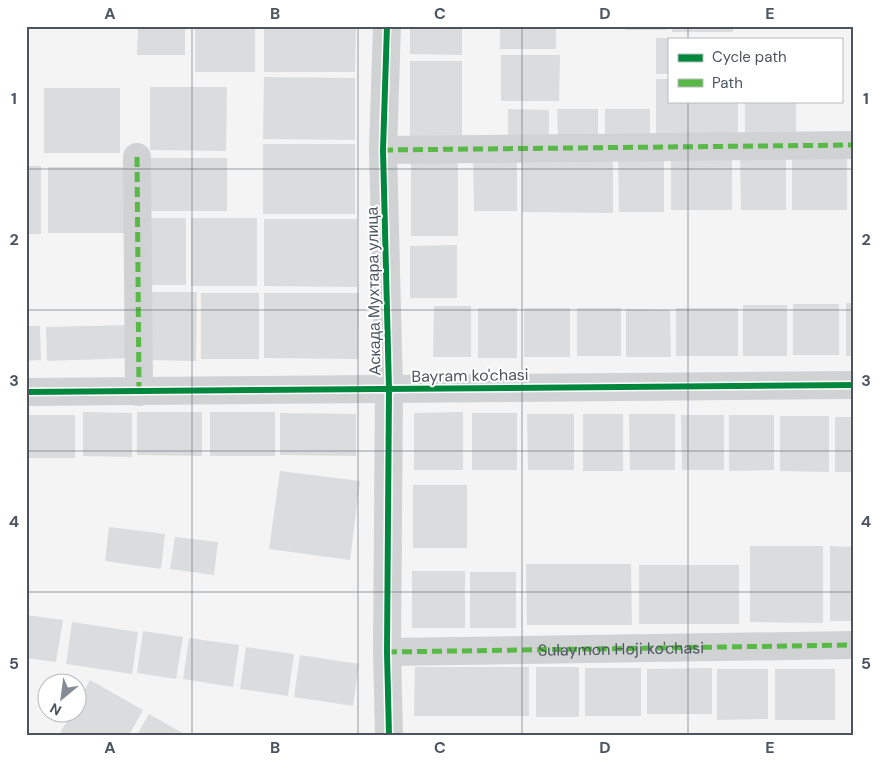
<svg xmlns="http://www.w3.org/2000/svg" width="880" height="761" font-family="'DM Sans',sans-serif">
<rect width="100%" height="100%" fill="#f4f4f4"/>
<path fill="#dbdcdd" d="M138,26H185V55H137Z
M195,26H255V72H195Z
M264,26H356L355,72H264Z
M410,26H462V55L410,54Z
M500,26H556V49H500Z
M562,26H619V29H562Z
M625,26H667V30H625Z
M672,26H733V32H672Z
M656,38H669V74H656Z
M501,55H560L559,101H501Z
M410,61H462V141H410Z
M264,77L355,78V140L263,139Z
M656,79H669V101H738V138H656Z
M150,87H227L226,151L150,150Z
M44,88H120V153H44Z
M745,101H796V135H745Z
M508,109L549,110V141H508Z
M557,109H598V140L558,139Z
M605,109H650V140H605Z
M263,144H355V214H263Z
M740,151H786V210H741Z
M792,151H847V210H792Z
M473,152H517V211H474Z
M522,152H613V213L522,212Z
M618,152H664V212H619Z
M671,152H732V210H671Z
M149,158H227V211H149Z
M411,160H458V236H411Z
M26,166H41V234H26Z
M48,167H129V233H48Z
M143,218H186V285H143Z
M191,218H257V286H191Z
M264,219H357V287L264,286Z
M457,245V298H410V246Z
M146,292H197L196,361L146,360Z
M201,293H259V359H201Z
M264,293H359L358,359L264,358Z
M846,303H854V356H846Z
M793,304H839V355H793Z
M743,305H787V356H743Z
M434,306H471V357H433Z
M478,308H517V358H478Z
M524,308H570V357H524Z
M577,308H621V356H577Z
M676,308H738V356H676Z
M626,309L670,310L671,357H626Z
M131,325L132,358L47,361L46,327Z
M26,326H40L41,360L26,361Z
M83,412L132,413V457L83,456Z
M137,412H202V456L137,455Z
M210,412H275V456H210Z
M463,412V470H414V413Z
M280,413L356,414V456L280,455Z
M472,413H517V470H472Z
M527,414H574V470H528Z
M583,414H623V471H583Z
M629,414H675V470H630Z
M26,415H75V458H26Z
M681,415H724V470H682Z
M729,415H774V470L729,471Z
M780,416H829V472L780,471Z
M835,417H854V472H835Z
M280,471L360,481L350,560L269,549Z
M413,485H467V548H413Z
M109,527L165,534L161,569L105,561Z
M175,537L218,542L214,575L170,569Z
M750,546H823V623L750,622Z
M830,546L854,547V621H830Z
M526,564H631L632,625H527Z
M639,565H739V624H639Z
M412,571H465V628H412Z
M470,572H516V628H470Z
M26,615L63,620L56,662L26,658Z
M72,622L138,632L132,674L66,664Z
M143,631L183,637L176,679L137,673Z
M189,638L239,645L233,687L183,679Z
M246,647L294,654L288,696L240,689Z
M300,655L359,664L353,706L294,697Z
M415,667H529V716H414Z
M536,667H579V717H536Z
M585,668H641V716H585Z
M712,668V714H647V669Z
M717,669H768V719L717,720Z
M775,669H835V720H775Z
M90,680L143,710L129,735L60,733L71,714H78V702Z
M149,714L186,735H137Z"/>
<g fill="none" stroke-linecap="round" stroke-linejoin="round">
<g stroke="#d0d2d4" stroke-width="28">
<path d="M387,26L383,150L389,389L387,652L389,735"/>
<path d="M383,150L854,145"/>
<path d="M137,157L139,392"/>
<path d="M26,392L854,385"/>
<path id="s1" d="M387,652L854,645"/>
</g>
<path stroke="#58b947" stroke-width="5" stroke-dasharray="10 5" stroke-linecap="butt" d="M383,150L854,145
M137,157L139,392
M387,652L854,645"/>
<defs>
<path id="cycleway" d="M387,26L383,150L389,389L387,652L389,735
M26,392L854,385"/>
</defs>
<use href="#cycleway" stroke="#fff" stroke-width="9"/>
<use href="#cycleway" stroke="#00873e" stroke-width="6"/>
</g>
<path fill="none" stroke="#4b545f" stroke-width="1" stroke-opacity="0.55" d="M192,26V735M358,26V735M522,26V735M688,26V39M688,101V735M26,169H854M26,310H854M26,451H854M26,592H854"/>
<g text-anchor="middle" stroke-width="4" stroke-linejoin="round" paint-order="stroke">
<g font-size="16" fill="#4b545f" stroke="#fff">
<text transform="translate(373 291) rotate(-91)" y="6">Аскада Мухтара улица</text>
<text transform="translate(470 375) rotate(-1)" y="6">Bayram ko'chasi</text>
<text dy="6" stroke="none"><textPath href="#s1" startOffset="234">Sulaymon Hoji ko'chasi</textPath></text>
</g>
</g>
<rect width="880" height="761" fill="none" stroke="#ffffff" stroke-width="55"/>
<rect x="668" y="38" width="175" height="65" fill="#ffffff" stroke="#b7bbbf"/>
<rect x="678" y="54" width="25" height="8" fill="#00873e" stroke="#b7bbbf"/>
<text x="712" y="62" font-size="15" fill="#4b545f">Cycle path</text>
<rect x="678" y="79" width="25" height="8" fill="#58b947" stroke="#b7bbbf"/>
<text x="712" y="88" font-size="15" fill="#4b545f">Path</text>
<g transform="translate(62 698) rotate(209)"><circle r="24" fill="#ffffff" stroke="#b7bbbf"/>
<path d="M0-4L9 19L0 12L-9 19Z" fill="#868c93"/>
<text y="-8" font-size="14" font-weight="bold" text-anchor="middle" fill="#4b545f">N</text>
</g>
<rect x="28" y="28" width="824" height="706" fill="none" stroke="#4b545f" stroke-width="2"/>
<g font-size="16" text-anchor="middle" font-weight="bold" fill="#4b545f">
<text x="110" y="19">A</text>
<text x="275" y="19">B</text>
<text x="440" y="19">C</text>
<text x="605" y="19">D</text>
<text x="770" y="19">E</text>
<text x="14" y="104">1</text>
<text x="866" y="104">1</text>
<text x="14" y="245">2</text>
<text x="866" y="245">2</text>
<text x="14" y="386">3</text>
<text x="866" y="386">3</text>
<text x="14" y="527">4</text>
<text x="866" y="527">4</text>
<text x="14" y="669">5</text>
<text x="866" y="669">5</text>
<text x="110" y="753">A</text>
<text x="275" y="753">B</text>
<text x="440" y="753">C</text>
<text x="605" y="753">D</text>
<text x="770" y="753">E</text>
</g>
</svg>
